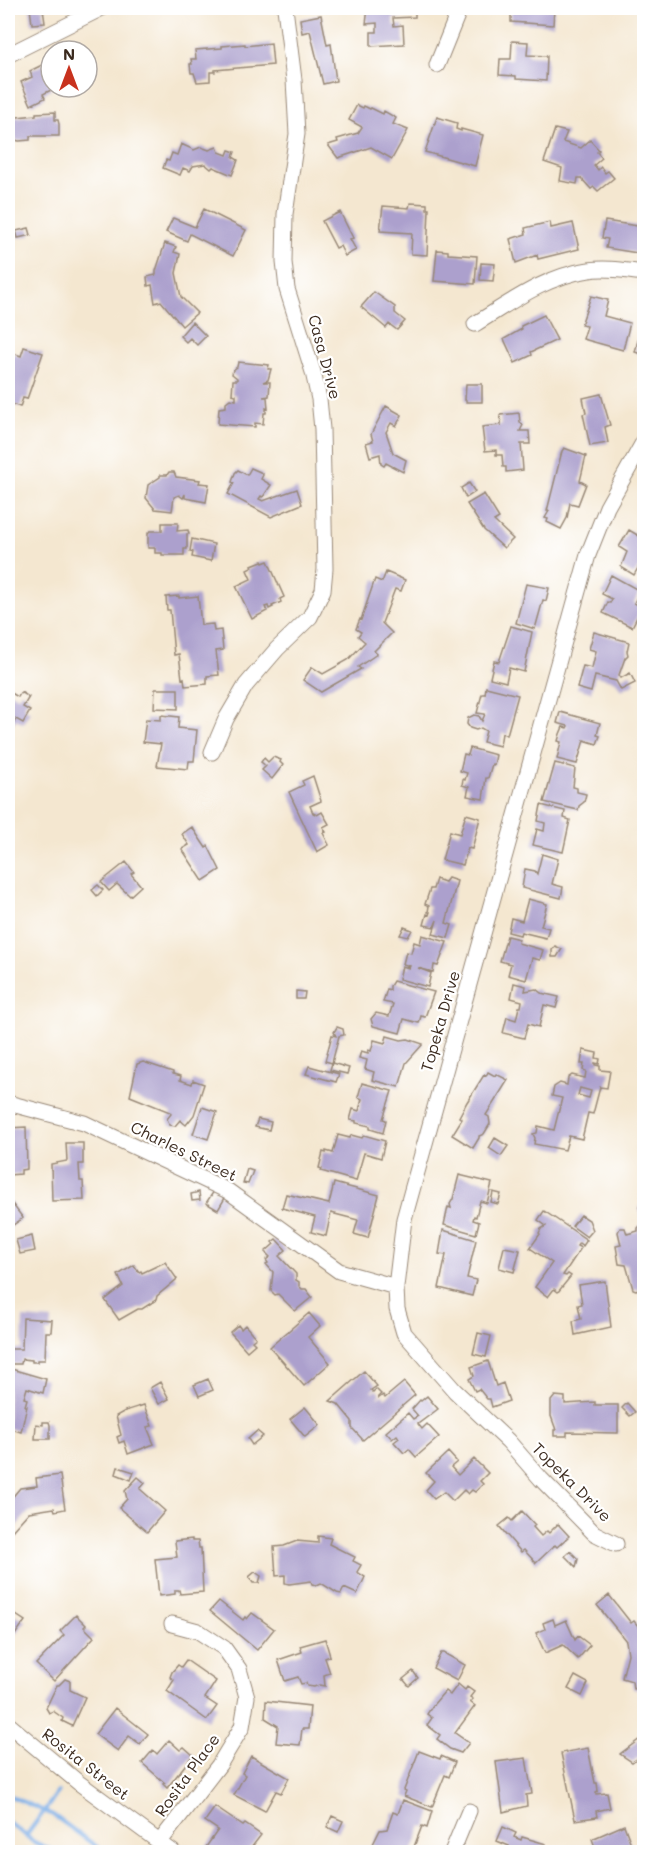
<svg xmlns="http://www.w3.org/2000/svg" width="652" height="1860" font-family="Mali,sans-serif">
<rect width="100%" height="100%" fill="#fff"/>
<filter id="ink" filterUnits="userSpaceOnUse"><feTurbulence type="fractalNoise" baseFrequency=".0167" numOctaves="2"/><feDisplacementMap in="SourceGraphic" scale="12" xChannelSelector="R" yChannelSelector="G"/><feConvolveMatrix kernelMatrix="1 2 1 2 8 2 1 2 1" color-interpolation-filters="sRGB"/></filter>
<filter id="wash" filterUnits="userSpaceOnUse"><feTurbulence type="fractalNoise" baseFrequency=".008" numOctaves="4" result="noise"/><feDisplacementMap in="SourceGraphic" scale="24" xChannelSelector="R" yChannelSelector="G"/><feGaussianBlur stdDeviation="1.35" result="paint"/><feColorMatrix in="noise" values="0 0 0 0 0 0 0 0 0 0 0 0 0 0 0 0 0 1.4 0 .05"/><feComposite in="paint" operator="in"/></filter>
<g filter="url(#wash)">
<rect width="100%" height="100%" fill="#f4e7d0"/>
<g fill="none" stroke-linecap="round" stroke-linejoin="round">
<path stroke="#7bafe8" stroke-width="4" d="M8,1795L53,1815L104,1852
M8,1822L34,1842L56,1852
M26,1836L58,1792"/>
</g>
<g id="blocks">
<path fill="#aca0cd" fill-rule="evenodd" d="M30,8H46L43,9L45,23L32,24Z
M368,8H415V17L393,18L394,26L403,25L404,44L371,46V32H377V23L366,24Z
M507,8L554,9L553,25L511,22V11H507Z
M321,15L327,45L331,44L336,81L323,84L310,31L302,33L300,19Z
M512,41L528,42L527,55L547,56L546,81L516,79V76L499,75L500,59H511Z
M271,43L273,65L215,70V72H210V81L197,82L194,73H191L190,64H192L191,59H196L195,50L222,48V46L245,44V46Z
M50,61L51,83L49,84L51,90L43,94L45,98L31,105L21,82L32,77L30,71Z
M357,105L363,108L364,106L370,109L371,108L383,114L384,111L396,118L393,124L408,130L392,159L371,147L338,158L328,145L338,142L337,139L358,133L362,127L349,120Z
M55,112V120H58L59,124V136H30V140L19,141L15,140V133H8V118L36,115V113Z
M437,117L457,123L456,129L461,131V129L483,135L475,166L425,152Z
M555,129L567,132L563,142L581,148L590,140L599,150L597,152L602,158L594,165L598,170L601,167L605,173L608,171L614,178L598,191L594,187L591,189L581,178H578L577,184L560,181L562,168L544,162Z
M181,144L194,150L201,147L209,150L217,147L219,152L227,155L229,150L235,152L233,157L238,160L232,175L213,167L211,169L205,164L193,166L190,171L183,168L180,175L163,168L166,160L169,161L172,153L177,155Z
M410,203L427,204V209H429L427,255L411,254L412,233L380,231L383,206L409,208Z
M204,209L246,230L233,256L190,234L187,241L166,232L173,218L195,227Z
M340,212L353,238L350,239L356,250L345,256L340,246L336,248L322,221Z
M605,221L644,227V254L606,248L608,239L602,238Z
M550,222L551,228L573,223L579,249L538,259L537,255L516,263L510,239L526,234L525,228Z
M29,228L31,235L18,238L16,231Z
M165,243L176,247L174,252L180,254L176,273L181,297L197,313L182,326L161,301L155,303L152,285L148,286L147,277L156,275V271Z
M437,250L448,251V254L477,256L475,284L434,281Z
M481,263L495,264L493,281L480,280Z
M374,292L395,307V313L405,321L397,330L389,324L386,328L361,307Z
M591,296L608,300L604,316L630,323L623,350L583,339L587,326L581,325Z
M544,315L557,340L531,352L532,355L515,363L504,339L522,329L521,326Z
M644,317V355L635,352Z
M192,322L206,336L197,345L190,338L186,342L180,336Z
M24,347L43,353L27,399L23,398L20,407L9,403L10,399L8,398V357L11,358L13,353L21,356Z
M238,362L269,365L268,369H271L268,380L263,382H270L269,396L263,397H267L268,409L266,408V413H264L263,424L255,423V427L218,424L219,408L226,407V402L230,399L236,400V395L232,394L233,380H237V378L232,374L233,370L237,367Z
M466,384H482V402H466V400H465Z
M601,394L610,425L605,427L608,443L590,446L583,414L586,413L583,398Z
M386,406L402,415L396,426L391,423L386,432L393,453L406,460L403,472L386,463L384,466L381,464L380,454L370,457L366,443L373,441L371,434Z
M519,413L520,422L523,425L520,431H529L530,444H521L523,470L506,472V467H503L502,455H496V450L485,451L482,427L501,425L500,415Z
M564,448L586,456L580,481L586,484L578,505L570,503L567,518L561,529L547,522L548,519L545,518L549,511H547L562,451Z
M251,468L260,472L263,475L261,479L271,485L263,497L261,496L259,499L263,501L297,489L302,504L271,517L228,494L234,483L232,482L235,473L238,470L247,475Z
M169,472H174L176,477L200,480L199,483L209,484L206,502L185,498V494L183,498L179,495L174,497L172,511L155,509L146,498L148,485L160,477V475H167Z
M469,483L475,492L466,498L461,488Z
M484,494L499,518L494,521L513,539L504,548L484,530L467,504Z
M162,523H178L177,531L188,530L189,534H187V549H184V555H162V553H155V548H148V533L150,531H162Z
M629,530L644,539V572L638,568L634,575L621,567L627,552L619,547Z
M192,539L214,544L211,561L192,557L193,552L190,551Z
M262,561L263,563L268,561L284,597L280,599L281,602L272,606L273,607L269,609L268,606L265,607L267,611L252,619L236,586L251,579L247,570L253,567L252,565Z
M386,572L405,580L401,591L395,589L382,623L392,633L374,651L377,654L358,667L361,669L321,692L303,680L312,667L323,674L348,660L365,642L358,636L361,632L356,629L360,619L361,620L375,579L382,582Z
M611,575L640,591L634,603L642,607L632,627L603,613L608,602L610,603L612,599L602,594Z
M526,584L549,588L546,601L543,600L535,629L516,623Z
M179,596V598L198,596L201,625L213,624L214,631L221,630L223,650L216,651L219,675L207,676V684L185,686L184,678L182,679L179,654L174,655L170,610H167L166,597Z
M511,626L532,632L524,672L509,668L506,682L490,678L494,661L499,662Z
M594,632L629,642L627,651L628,655L625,658L619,675L621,678L630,673L635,683L621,690L616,681L595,676L591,692L577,688L583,666L592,668L596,651L589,649Z
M486,687L518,695L507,735L502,733L500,746L483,742L486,731L481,728L476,730L470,728L467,724L468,718L474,715L479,716L482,721L485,714L477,713L482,694H485Z
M155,689H178V709L154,708Z
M8,691L18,697L21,692L29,697L23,707L30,711L23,723L16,719L13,724L8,721Z
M560,712L600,723L597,735L600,736L597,744L584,740L577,764L557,759L561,742L558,741L560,734L563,727L567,728L568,726L557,723Z
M161,715L179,717L178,728L197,730L194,761H189L188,769L157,766L161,744L143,742L146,719L161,720Z
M470,748L496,755L494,765L492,764L488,778H486L483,799L467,796L469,787L462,785L463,779L465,780L467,773L460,771L464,754L468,755Z
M273,757L281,760L280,762L283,765L272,779L262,770L266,766L261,762L264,758L268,762Z
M555,763L575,768L573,787L577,788V792L586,794L584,802L579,806L578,810L544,802Z
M313,776L321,801L310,806L313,813L317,815L322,812L329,824L323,827L326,832L323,833L329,845L317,852L289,792L304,785L302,781Z
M541,805L565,811L564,818L570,820L563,852L533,845L537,829L544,831L545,823L538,821Z
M466,814L480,818L472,849L468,848L463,865L442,860L450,831L460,834Z
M192,827L206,848L208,846L220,870L203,881L182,849L189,845L182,834Z
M542,854L558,859L552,884L563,887L561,898L522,888L525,869L535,871L537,874Z
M126,862L134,872L131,874L141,886L130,896L117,884L109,891L101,882Z
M448,878L457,881L446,923L452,925L448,938L433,934L437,920L434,927L424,925L427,914L429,915L430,912H428L429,906L425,904L430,889H433L436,879L445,882Z
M98,885L103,890L97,896L92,890Z
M528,899L547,904L541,926L549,928L546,938L521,932L520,935L508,932L511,918L522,921Z
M404,927L412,930L408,937L400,935Z
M422,935L447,942L438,966L434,965L433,972L418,968L431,973L428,987L399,979L402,966L409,968L410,966L403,964L406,952L411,953L414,942L420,944Z
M507,936L519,939L518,943L543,950L540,960L532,958L526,980L508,975L511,964L500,961Z
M555,946L562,949L557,957H552V950Z
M393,981L434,992L425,1017L421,1016L419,1023L404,1019L400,1033L373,1026L371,1019L376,1013L389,1016L393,1004L383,1002L387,989L390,990V986Z
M514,983L526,986L525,991L536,989L541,993L559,997L556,1008L544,1005L539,1027L528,1024L524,1038L503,1033L507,1017L516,1020L519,1007H521L522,1001L511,998Z
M296,991L305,992L304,999H296Z
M337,1027L343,1029L344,1035L339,1036L332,1063L325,1061L332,1035L336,1036L334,1032Z
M387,1036L401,1040L408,1039L423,1044L406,1063L399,1087L372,1080L374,1072L365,1069L367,1060L359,1058L361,1051L368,1053V1050L371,1051L374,1040L385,1043Z
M583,1050L597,1053L596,1058L600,1059L599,1064L595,1063V1065L600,1066V1070L610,1071L607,1088L600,1087L593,1114L588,1113L582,1139L569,1136L565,1150L534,1144L535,1138L533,1134L537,1133L538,1126L554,1130L562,1098L552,1096L554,1087L560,1083L567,1085L568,1078L572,1075L585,1078L586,1071L583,1070L584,1064H581ZM580,1088L591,1091L589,1098L578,1095Z
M143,1062L173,1072V1074L181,1076L180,1080L192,1084L193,1080L204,1084L194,1115L186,1125L180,1120L175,1126L170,1125L167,1119L171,1114L170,1112L130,1096L137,1064Z
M332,1063L349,1068L347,1074L330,1070Z
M309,1066L339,1074L336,1082L306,1074Z
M488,1072L495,1076L496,1074L508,1080L486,1115L489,1117L490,1124L484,1134L479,1136V1138L473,1148L452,1135L462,1119L459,1117L467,1102L484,1075L486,1076Z
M362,1083L392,1091L383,1119L386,1120L383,1133L370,1129V1126L356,1123V1121L350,1120L353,1109L359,1111L362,1099L358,1097Z
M202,1107L217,1112L208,1139L193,1134Z
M258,1119L271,1122L269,1130L255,1127Z
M26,1127L27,1169L21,1170V1174L8,1175V1128Z
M338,1135L350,1138L351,1135L362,1138L364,1135L385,1141L381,1158L364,1153L356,1181L321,1171L322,1169L319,1168L323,1152L326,1153V1151L333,1153Z
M495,1138L508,1146L501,1156L489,1148Z
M66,1143H83V1164H79L80,1181H83L84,1200L52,1201L51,1164L67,1161Z
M247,1169L253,1171L248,1184L243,1183Z
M459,1175L492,1183L487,1203L480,1201L476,1217L474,1216L473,1220L479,1222L476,1234L444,1225L448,1207L451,1208L450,1204L453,1199Z
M334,1183L379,1195L368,1238L354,1234L358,1220L331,1213L326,1236L311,1232L315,1217L282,1208L286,1194L329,1204Z
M214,1191L225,1198L218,1210L206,1203Z
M199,1192L200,1200L192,1201L191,1194Z
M493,1192L501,1194L498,1204L491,1202Z
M10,1201L23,1218L9,1228L11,1229L8,1232V1203Z
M644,1206V1224L639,1207Z
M544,1211L587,1240L583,1246L579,1243L577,1246L581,1248L563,1275L566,1276L568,1274L571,1276L558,1292L554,1289L548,1297L535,1287L552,1263L530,1248L540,1234L539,1233L541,1229L546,1226L538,1220Z
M581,1215L589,1220L593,1230L587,1237L572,1226Z
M641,1225L644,1226V1288L636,1290L633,1289L626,1265L619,1264L616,1246L621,1245L618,1232L620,1228H625L627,1234L638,1231V1228Z
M443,1230L476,1240L467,1278L476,1280L472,1296L439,1288L446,1255L439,1254Z
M32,1236L35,1251L20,1254L16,1240Z
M276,1239L286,1250L279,1256L296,1274V1280L299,1282V1286L302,1289H306L312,1297L295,1311L278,1294L275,1295L271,1291L273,1272L266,1264L268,1263L266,1260L270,1257L265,1252L274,1244L272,1242Z
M504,1247L520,1250L514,1272L499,1268Z
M8,1261L13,1263L8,1283Z
M165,1262L177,1279L157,1296L156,1300L142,1309H138L119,1320L105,1300L123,1286L118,1275L134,1265L139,1272L141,1271L142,1273Z
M605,1281L611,1327L575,1335L573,1321L581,1319L578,1305L582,1304L579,1285Z
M309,1313L320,1326L308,1337L330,1363L304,1386L270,1347Z
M23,1318L52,1320L51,1332H46L45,1360H37V1362H32V1360L22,1359L21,1364H8V1349H22Z
M238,1325L241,1329L245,1325L256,1338L252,1341L255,1344L247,1351L230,1332Z
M478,1333L491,1336L486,1357L473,1354Z
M488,1361L496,1386L503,1383L509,1401L492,1407L490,1399H487L479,1389L475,1391L469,1379L474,1376L471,1367Z
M8,1368L46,1379L43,1393L27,1388L24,1398L27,1399L25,1406H27L21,1432L8,1428Z
M364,1371L377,1386L371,1390L373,1392L376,1389L381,1394L378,1397L379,1398L383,1395L385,1398L404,1382L415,1395L363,1440L352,1428V1421L338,1404L330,1401Z
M208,1379L213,1390L199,1396L194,1385Z
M160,1382L169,1399L159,1404L150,1388Z
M427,1396L438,1409L418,1424L422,1429L427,1424L439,1437L416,1457L409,1449L404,1453L394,1442L399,1438L397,1435L392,1439L386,1432L408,1413L413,1419L418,1416L412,1409L420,1400L421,1401Z
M555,1396L565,1397V1404L595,1402V1405H618V1433L567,1432V1436H554V1430H556L551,1416V1401Z
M627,1403L635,1412L630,1416L622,1408Z
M144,1405L152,1426L147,1427L154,1444L128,1454L124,1441L119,1443L117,1437L121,1435L116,1416L125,1411Z
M305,1407L320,1425L305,1437L290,1419Z
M43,1422H49L50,1425V1439H35L36,1424L43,1425Z
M257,1431L263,1436L252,1445L248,1439Z
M448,1452L457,1462L451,1467L458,1475L474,1459L488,1473L480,1481L483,1484L475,1492L472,1490L468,1494L464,1490L453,1501L444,1492L434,1499L426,1490L434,1481L426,1473Z
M118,1467L134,1472L131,1480L116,1474Z
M60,1475L65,1509L55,1511L54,1508L29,1512L11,1532L8,1530V1508L12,1502L10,1500L20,1488L37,1486L36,1478Z
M138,1477L145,1483L140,1489L165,1511L147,1532L119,1508L127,1499L125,1491Z
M522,1511L535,1525L533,1527L541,1536L547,1531L549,1533L558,1524L569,1536L557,1547L555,1545L536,1563L524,1550L521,1552L499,1526L509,1518L512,1521Z
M318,1536L331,1538L329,1544L355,1557L353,1561L361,1565L357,1572L365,1577L357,1594L344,1588L341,1594L337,1593L321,1583L317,1585L312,1584L311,1581L289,1584L285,1583V1575L276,1576L274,1547L284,1546L297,1541L318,1543Z
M192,1539V1541H198L199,1548H201L203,1592L180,1594L179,1590H175V1594L159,1596L155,1559L177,1557L175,1541Z
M570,1551L578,1559L576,1567L565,1556Z
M255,1572L261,1576L259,1583H253L249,1577Z
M609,1595L631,1623L634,1621L643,1632L644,1688L633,1689L632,1681L622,1678L628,1654L626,1641L597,1605Z
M219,1601L243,1620L245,1617L247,1619L252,1613L274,1629L257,1650L210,1611Z
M16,1615L25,1621L12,1639L8,1636V1621L10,1623Z
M76,1615L86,1625L84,1627L94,1637L54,1681L36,1664L64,1635L60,1631Z
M553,1619L555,1625L566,1620L575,1640L578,1636L590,1645L578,1659L563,1645L545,1653L536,1633L545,1629L543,1623Z
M325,1639L330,1656L325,1658L330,1673L324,1675L325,1686L319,1685L314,1687L307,1686L306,1683L301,1684L298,1677L285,1681L278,1660L302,1652L300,1646Z
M441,1653H444L465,1665L457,1681L433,1668Z
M186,1660L216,1681L205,1698L217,1706L207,1720L167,1691L174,1680L170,1677L172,1672L178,1665L181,1667Z
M413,1671L418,1678L409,1686L403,1679Z
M575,1676L588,1683L582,1696L568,1689Z
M65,1679L70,1681V1690L85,1697L72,1726L62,1721L63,1718L53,1711L49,1713L46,1708L57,1685H59Z
M458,1684L465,1690L467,1687L474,1692L470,1697L473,1699L470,1702L475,1706L455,1733L469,1743L461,1753L450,1749L437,1739L440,1735L427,1725L432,1718L427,1714L433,1705L445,1691L450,1695Z
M266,1701L310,1706L308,1729H302L300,1745L276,1743L278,1726L265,1718Z
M115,1708L148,1734L140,1744L129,1736L118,1751L95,1734Z
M644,1736V1759L641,1761L639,1757L632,1762L620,1754Z
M169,1740L180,1750L184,1747L193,1755L167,1788L163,1784L165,1783L142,1763L153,1750L157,1754Z
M588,1748L595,1783H597L598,1791L596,1792V1794L607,1793L610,1808L596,1811L597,1817L575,1820L561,1753Z
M419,1751L440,1759L441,1756L455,1762L449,1777L445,1775L432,1807L404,1796L406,1791L404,1790Z
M251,1756L289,1778L281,1793L276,1791L265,1811L234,1795L245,1775L242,1773Z
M526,1758L532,1794L526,1795L527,1806L503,1812L496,1762Z
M403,1800L432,1811L427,1828L422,1826L412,1852H389L372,1846L380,1830L387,1829L393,1812L398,1814Z
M215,1807L243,1826L245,1824L261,1835L248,1852H214L206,1847L218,1830L205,1821Z
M332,1816L343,1821L338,1832L327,1827Z
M624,1825L634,1852H597L592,1839Z
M503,1827L516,1833L514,1837L521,1840L522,1837L546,1844L542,1852H506L509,1846L497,1841Z"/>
</g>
</g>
<g filter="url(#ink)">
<use href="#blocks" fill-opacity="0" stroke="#988877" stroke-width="1.5"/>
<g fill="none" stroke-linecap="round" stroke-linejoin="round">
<defs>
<path id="minor" d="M8,55L102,8
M437,65L460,8
M475,324C511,302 546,276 589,270C607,267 626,271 644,273
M212,752L226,719L246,685L277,649L310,617L323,590L325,569L322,429L319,399L313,372L287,289L284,262L285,214L297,134L294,80L285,8
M8,1103L84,1123L228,1191L339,1271L396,1287
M616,1544L594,1533L541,1479L508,1441L455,1391L404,1333L397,1309L396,1287L404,1219L588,555L607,507L644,441
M8,1724L79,1783L173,1852
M159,1843L219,1765L242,1727L247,1697L239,1669L224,1648L198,1631L172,1624
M452,1852L469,1811"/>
</defs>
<use href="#minor" stroke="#988877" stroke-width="17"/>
<use href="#minor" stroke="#fff" stroke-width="15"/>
</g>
</g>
<g text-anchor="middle" stroke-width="4.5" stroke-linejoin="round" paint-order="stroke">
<g font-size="16" fill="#3b2a1e" stroke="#fff">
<text transform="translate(325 357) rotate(75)" y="6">Casa Drive</text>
<text transform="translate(440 1021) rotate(-74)" y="6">Topeka Drive</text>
<text transform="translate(184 1151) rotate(26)" y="6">Charles Street</text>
<text transform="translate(572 1482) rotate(45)" y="6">Topeka Drive</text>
<text transform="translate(86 1764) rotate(38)" y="6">Rosita Street</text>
<text transform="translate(187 1775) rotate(-54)" y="6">Rosita Place</text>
</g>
</g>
<rect width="652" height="1860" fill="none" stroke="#fff" stroke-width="30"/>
<g transform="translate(69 69)"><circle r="28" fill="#ffffff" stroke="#b1aaa5" stroke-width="1.5"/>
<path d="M0-4.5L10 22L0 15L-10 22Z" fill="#c8321e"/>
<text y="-9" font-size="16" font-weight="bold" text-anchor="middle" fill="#3b2a1e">N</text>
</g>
</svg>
